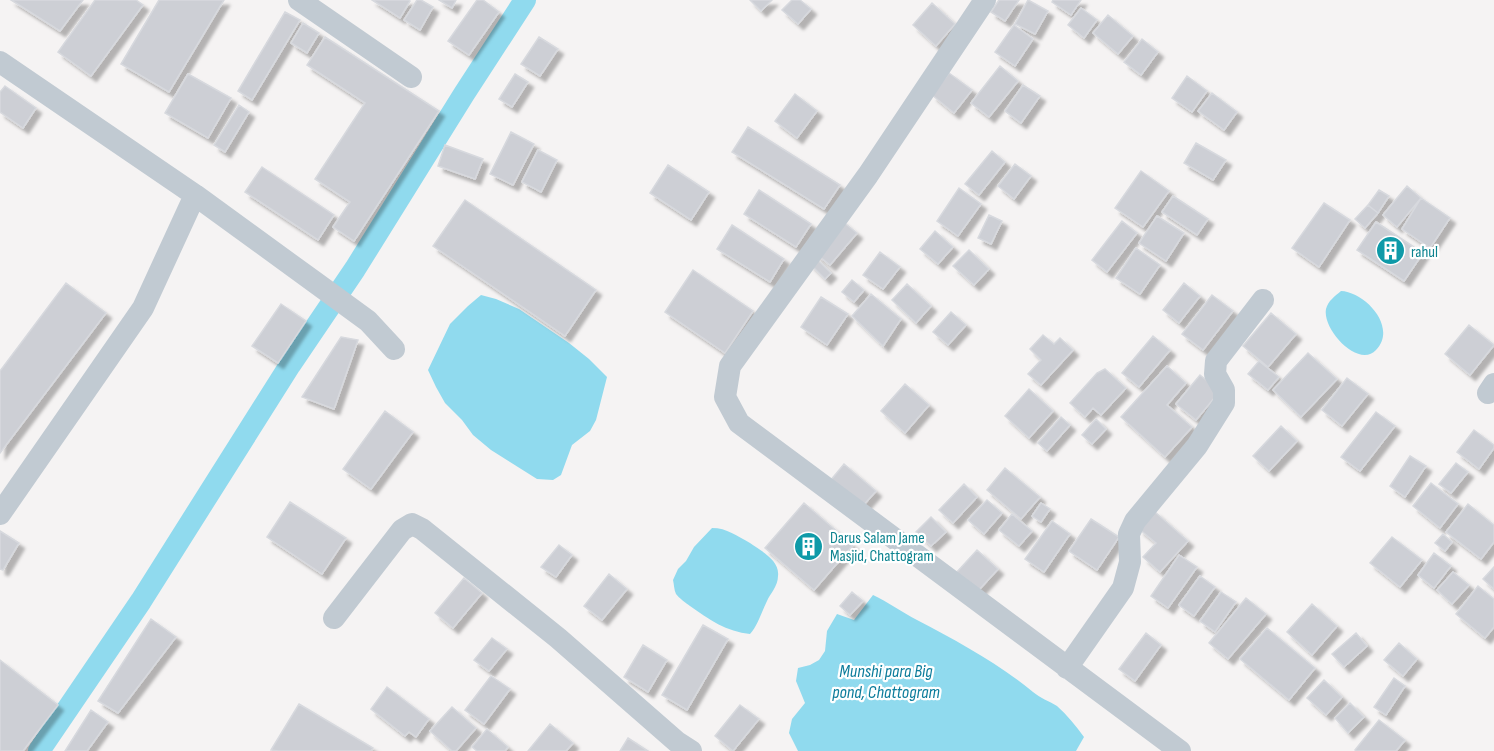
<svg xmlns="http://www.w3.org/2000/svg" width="1494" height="751" font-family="'Sofia Sans Condensed',sans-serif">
<defs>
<filter id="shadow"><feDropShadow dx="5.5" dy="5.5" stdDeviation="1.5" flood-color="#0004"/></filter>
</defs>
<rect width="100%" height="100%" fill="#f5f3f3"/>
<path fill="#90daee" d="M1341,291C1365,292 1398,327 1376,350C1359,369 1322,330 1326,309C1328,301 1335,296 1341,291Z
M481,295L496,299L519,309L569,343L589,359L607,377L596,420L590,431L572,445L561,475L553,480L537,479L491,450L473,435L462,420L445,403L436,387L428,370L450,324L468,306Z
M712,528C727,528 737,536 750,543C761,551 780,560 778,576C778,586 770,594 767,601C761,613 758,625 750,634C727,632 708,619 690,606C686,603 679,598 676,594C674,590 674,584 673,580L678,569L686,561L694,547Z
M873,595C888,602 902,612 917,620C957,641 998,663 1033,692C1040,698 1049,701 1057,706C1067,715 1076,726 1084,737L1076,751H798L789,733L792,719L805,703L796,681L798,668L810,665L819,660L825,651L827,631L837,614L854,620Z"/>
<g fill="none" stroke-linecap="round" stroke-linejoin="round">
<path stroke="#90daee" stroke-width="22" d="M39,751L141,601L290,365L355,269L464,94L525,0"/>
</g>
<path fill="#cdcfd5" stroke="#d7d9de" stroke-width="1.5" filter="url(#shadow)" d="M11,0H83L60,31Z
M95,0H136L143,5L91,76L58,52Z
M159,0H224L169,92L121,64Z
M372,0H409L410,1L400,18Z
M417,0H421L433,7L420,30L404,20Z
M439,0H456L452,8Z
M477,0H483L499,12L469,55L448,41Z
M750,0H772L761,11Z
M792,0H800L811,9L798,24L782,10Z
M999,0H1019L1005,21L991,12Z
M1028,0L1048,11L1035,34L1015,24Z
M1053,0H1081L1071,15L1052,2Z
M932,3L955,24L936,46L913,25Z
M1081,8L1097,20L1084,38L1068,25Z
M285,12L300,20L252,100L238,91Z
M1108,15L1133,36L1118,54L1093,33Z
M303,23L319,33L307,53L291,43Z
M1014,25L1033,39L1015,66L995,52Z
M325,37L439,111L354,241L333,227L350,202L315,179L365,103L307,65Z
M539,37L558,49L540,76L521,64Z
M1142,39L1158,52L1141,75L1124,62Z
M1000,66L1018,81L989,117L971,103Z
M949,73L972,90L954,113L932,95Z
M188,74L231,98L208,138L165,113Z
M515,74L528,82L512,107L499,99Z
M1187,76L1207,91L1192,112L1172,98Z
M1023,85L1040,96L1021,123L1005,111Z
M5,86L36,108L23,128L0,112V92Z
M1212,93L1237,112L1224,130L1198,111Z
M795,94L817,111L797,138L775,121Z
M239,105L249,112L225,152L214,145Z
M748,127L840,185L824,209L732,152Z
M511,132L534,144L513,185L490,174Z
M1196,143L1226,160L1213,180L1184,163Z
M445,145L483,159L475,179L438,166Z
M538,150L557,160L541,192L522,182Z
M992,151L1005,162L979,195L965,184Z
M1015,164L1031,176L1014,199L998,186Z
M668,165L709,192L691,220L650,193Z
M262,167L334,215L318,240L245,192Z
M1141,171L1169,191L1143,227L1115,208Z
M1407,186L1421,198L1397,227L1383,215Z
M959,188L981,204L958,236L937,221Z
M759,190L811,224L796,247L744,214Z
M1379,190L1389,196L1378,213L1368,205Z
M1173,196L1208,219L1197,235L1162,212Z
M1421,198L1450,218L1430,248L1402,229Z
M465,200L596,290L565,336L433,246Z
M1324,203L1350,220L1319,267L1292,248Z
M1368,205L1378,213L1365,228L1355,219Z
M989,215L1002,221L991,244L978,238Z
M1157,216L1184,233L1166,261L1139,243Z
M841,220L857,233L830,265L814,252Z
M1122,221L1137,233L1107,272L1092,260Z
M1376,222L1423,253L1404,281L1357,250Z
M732,225L784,259L770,282L717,249Z
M935,231L953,247L938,264L920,249Z
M1136,248L1160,265L1140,294L1116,278Z
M969,250L989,269L974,285L953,266Z
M880,252L900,267L883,289L863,275Z
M815,257L831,273L825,279L809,263Z
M693,270L753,311L725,353L665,312Z
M852,280L864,290L854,302L842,292Z
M66,283L106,313L0,453V371Z
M1184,283L1200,296L1179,323L1163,310Z
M907,284L931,306L916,323L892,300Z
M871,294L901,319L883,346L852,316Z
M1212,295L1233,311L1203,350L1182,334Z
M821,297L848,314L827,345L801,327Z
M281,304L306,321L278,363L252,346Z
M951,312L966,325L948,345L933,332Z
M1271,313L1296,334L1268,367L1243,346Z
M1469,325L1494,345L1470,375L1445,354Z
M1043,335L1054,344L1060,338L1073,350L1041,385L1028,374L1041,360L1030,349Z
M1153,336L1170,350L1139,387L1122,373Z
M341,337L358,340L334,409L302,397Z
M1308,353L1337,379L1301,417L1273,390Z
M1259,361L1279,377L1268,390L1248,374Z
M1167,366L1186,383L1167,405L1192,427L1165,457L1121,417Z
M1105,369L1126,388L1101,415L1093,408L1085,417L1070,403L1097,373Z
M1200,375L1220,391L1196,420L1176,404Z
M1347,378L1368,394L1342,426L1322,410Z
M905,384L929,405L905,433L881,411Z
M1029,389L1053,411L1029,438L1005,416Z
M385,411L413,432L371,489L343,469Z
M1376,412L1395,426L1360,471L1341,457Z
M1061,417L1070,425L1047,451L1038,443Z
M1096,419L1106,429L1092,444L1082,435Z
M1281,426L1297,441L1269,471L1253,456Z
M1474,430L1494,445V448L1479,469L1457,452Z
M1410,456L1426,466L1405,497L1390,486Z
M1456,463L1468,472L1451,493L1439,484Z
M844,464L876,491L861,508L830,481Z
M1005,468L1040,497L1021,519L987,490Z
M1431,483L1458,504L1440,528L1413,506Z
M964,484L977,497L953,523L939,510Z
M987,500L1002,513L984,534L968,520Z
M290,502L346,538L322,574L267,537Z
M804,503L853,545L814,590L765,548Z
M1041,503L1050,509L1041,522L1032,516Z
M1468,504L1494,525V542L1481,559L1446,532Z
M1154,511L1188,541L1160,572L1143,557L1156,543L1139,529Z
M1012,514L1032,531L1019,546L999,530Z
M931,517L946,532L931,546L916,532Z
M1091,519L1119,537L1097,570L1069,551Z
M1052,521L1070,534L1044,572L1025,559Z
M0,531L19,543L3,570L0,569Z
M1443,534L1452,542L1445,551L1435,543Z
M1392,537L1422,560L1400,587L1370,563Z
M559,545L572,555L556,577L541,567Z
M977,550L998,569L977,592L956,573Z
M1434,553L1451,566L1434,588L1418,575Z
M1179,555L1197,567L1168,608L1151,596Z
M1494,567V589L1483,579Z
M1453,572L1469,585L1452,604L1437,590Z
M609,574L627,589L602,620L584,606Z
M1200,576L1215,587L1194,616L1179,605Z
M464,578L482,593L453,628L435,613Z
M1478,586L1494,599V627L1485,638L1456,614Z
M852,592L863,601L850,615L840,606Z
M1221,592L1236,602L1215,632L1200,621Z
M1246,598L1266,614L1228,659L1209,643Z
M1312,604L1337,626L1312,655L1287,632Z
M151,619L176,637L118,713L98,701Z
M703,625L728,639L687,710L662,695Z
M1267,628L1315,668L1289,700L1240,659Z
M1146,633L1161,645L1135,681L1119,669Z
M1356,633L1367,646L1344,667L1332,654Z
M492,638L507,649L489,671L474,660Z
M1399,643L1417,659L1403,676L1384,660Z
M643,645L667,660L648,692L624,677Z
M0,660L58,705L23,751H0Z
M491,676L510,689L484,724L465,710Z
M1394,678L1405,686L1386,715L1374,707Z
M1324,680L1342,697L1326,715L1307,698Z
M387,687L429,719L416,737L409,732L405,736L371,709Z
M1350,703L1364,717L1348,733L1335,718Z
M299,704L373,748L371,751H278L271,750Z
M740,705L759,719L733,751L715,736Z
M452,707L476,728L456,751H452L430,731Z
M91,710L108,722L87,751H65Z
M1379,720L1405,740L1396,751H1356L1355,750Z
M550,724L573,743L566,751H528Z
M487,729L508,747L505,751H477L472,747Z
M628,738L648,751H620Z"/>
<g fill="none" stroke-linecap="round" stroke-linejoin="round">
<path stroke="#c1cad2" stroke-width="22" d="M299,0L411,77
M985,0L868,175L730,366L725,397L739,423L1180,751
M0,62L195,195L316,283L368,321L394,349
M1488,393L1494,384
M0,514L143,308L195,195
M334,618L402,530L412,524L422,529L558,638L677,742L691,751
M1067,668L1123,588L1130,562L1129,534L1135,521L1197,446L1224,403V390L1215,374L1216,361L1263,300"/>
</g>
<defs>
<symbol id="building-disc" viewBox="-11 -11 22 22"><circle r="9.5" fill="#0f9aa8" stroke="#fff"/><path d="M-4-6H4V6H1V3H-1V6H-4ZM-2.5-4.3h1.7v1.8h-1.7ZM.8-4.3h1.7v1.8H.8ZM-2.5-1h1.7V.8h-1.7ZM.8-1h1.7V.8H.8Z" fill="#fff"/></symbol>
</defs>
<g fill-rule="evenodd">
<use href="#building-disc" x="1374" y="234" width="33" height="33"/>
<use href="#building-disc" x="792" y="530" width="33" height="33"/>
</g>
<g text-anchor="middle" stroke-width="4.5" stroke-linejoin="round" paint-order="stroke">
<g font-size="16" fill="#0d838f" stroke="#fff" text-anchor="start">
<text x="1411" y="257">rahul</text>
<text x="830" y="543">Darus Salam Jame<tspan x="830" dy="18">Masjid, Chattogram</tspan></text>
</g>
<g font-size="18" font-style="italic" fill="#0c7c9b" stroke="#fff">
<text x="886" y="677">Munshi para Big<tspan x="886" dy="21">pond, Chattogram</tspan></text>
</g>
</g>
</svg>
